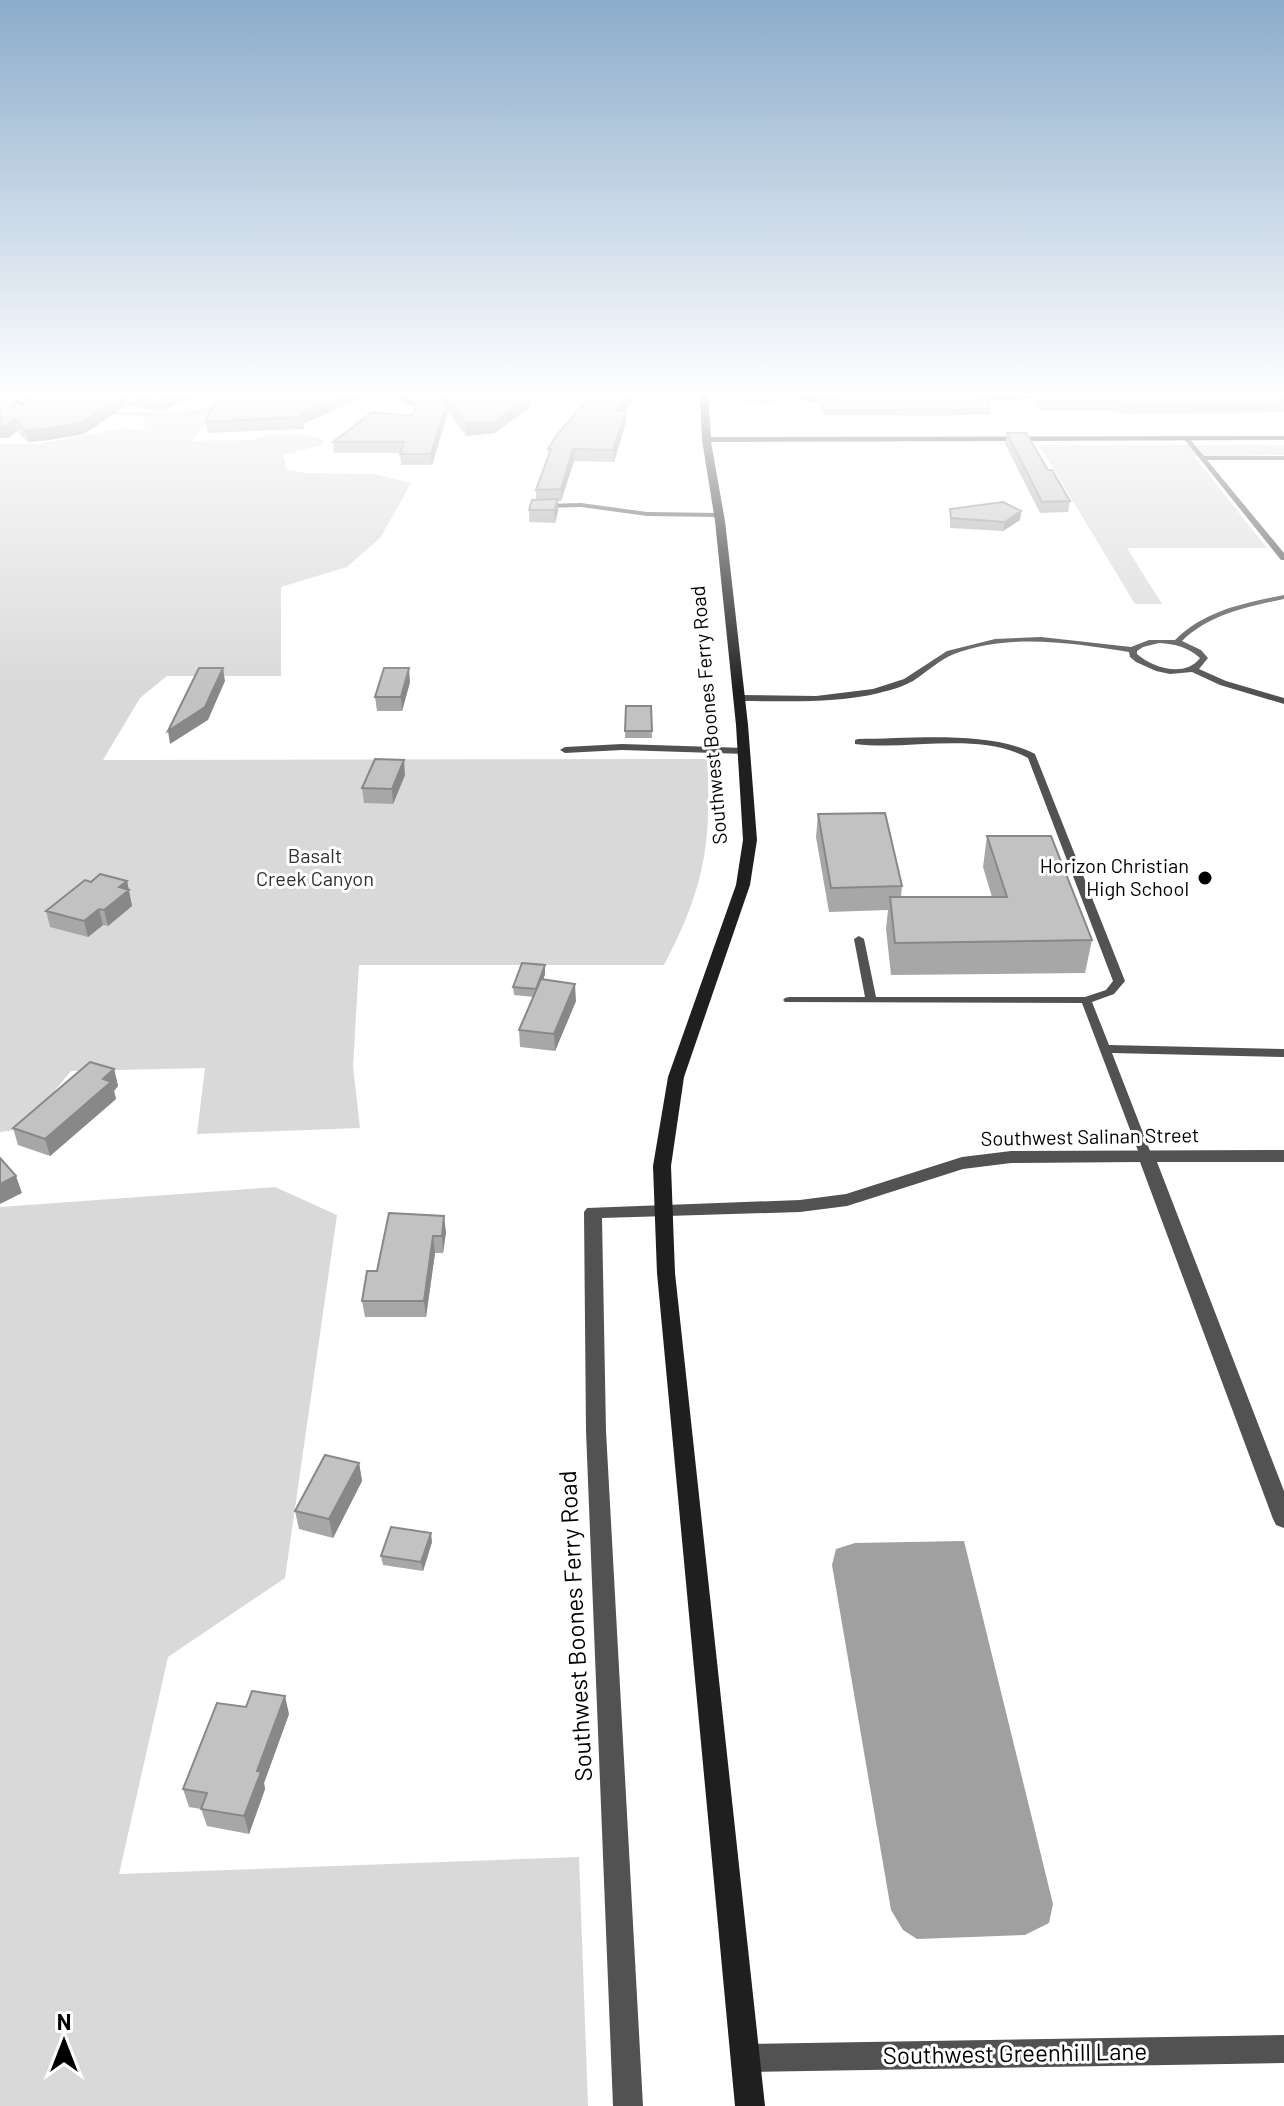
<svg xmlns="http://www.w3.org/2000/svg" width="1284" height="2106" font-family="Barlow,sans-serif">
<rect width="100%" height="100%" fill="#fff"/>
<path fill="#d9d9d9" d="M216,407L192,441L252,440L269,434H305L323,440V445L283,455L287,470L308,473L375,474L411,483L381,537L347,567L281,587V676H167L140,698L103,760L707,759C712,844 704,889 664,965H359L353,1066L360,1128L197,1134L205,1068L71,1071L23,1129L0,1132V444H37L124,428L142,431L146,426L142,424L145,418L137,415H48L51,412H157Z
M1039,445H1284V455L1194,456L1267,548H1127L1162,604H1135Z
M275,1187L337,1215L285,1578L168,1657L119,1874L579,1857L588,2106H0V1207Z"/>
<path fill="#a0a0a0" d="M964,1541L1053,1904L1049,1923L1025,1935L917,1939L903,1930L891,1910L832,1565L836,1549L855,1543Z"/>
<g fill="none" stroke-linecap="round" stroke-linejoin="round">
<path stroke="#747474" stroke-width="3" stroke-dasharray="1 2" stroke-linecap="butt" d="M109,413L174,416L213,411"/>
<path fill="#525252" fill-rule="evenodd" d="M1184,437H1188L1204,456H1284V460H1207L1284,553V560H1281L1184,439Z
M581,503L647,512L718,513L721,515L718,517L647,516L581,507L542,508L539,506L542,504Z
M1284,595V599C1247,607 1210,614 1182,641L1201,650L1208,658L1199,669L1226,681L1284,698V704L1220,685L1192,672L1170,674L1156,671L1136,662L1130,657L1129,652C1072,643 1009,633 954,654C939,660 927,672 913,681C902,687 891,690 879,693C833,704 785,701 739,701L735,698L739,695L816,696L873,689L904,679L947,651L995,639L1041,637L1131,647L1149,640H1175C1205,610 1244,603 1284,595ZM1159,643C1175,644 1188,647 1200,658C1185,678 1153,668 1137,654V651L1143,647Z
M858,739C910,739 989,730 1035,754L1125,981L1114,994L1092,1002L1109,1045L1284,1049V1057L1112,1053L1152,1156L1146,1160L1140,1156L1082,1003L785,1002L783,1000L785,998L789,997H865L854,939L859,936L864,939L876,997H1085L1106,990L1113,981L1028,758C978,731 909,751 855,744V740Z
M622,744L745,748L750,751L745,754L622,750L565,753L560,750L565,747Z"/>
<path fill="#525252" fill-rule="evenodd" d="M0,396H10L33,407L23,416H17V412L23,407Z
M397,396H405L408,399L440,408L436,410L402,403Z
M794,396L843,398L847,400L843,402H808Z
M999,396H1047L1043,398L966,402L962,400Z
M1284,1150V1162H1157L1284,1491V1528L1276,1525L1273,1519L1140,1162L1011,1163L963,1169L847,1206L800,1212L602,1218L606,1431L643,2106H613L586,1431L584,1212L587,1208L800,1200L846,1194L962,1157L1011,1151Z
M1284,2035V2063L746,2072L736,2068L732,2058L736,2048L746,2044Z"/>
<path fill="#1f1f1f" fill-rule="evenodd" d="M700,396H708L711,437L1284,436V440L711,442L725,521L748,725L757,840L750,885L684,1077L671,1166L675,1273L765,2106H735L657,1273L653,1166L668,1077L736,885L743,840L736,725L715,521L702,440Z"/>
</g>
<path fill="#a7a7a7" d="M16,396H212L177,403L163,411L125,406L84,434L49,440L28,442L17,431L8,438L15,397L17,408H20L27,402Z
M366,396L303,424L304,429L208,433L206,422Z
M422,396H530L531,406L495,433L466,436L448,412V407V412L432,465H401L400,453H334L333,442L412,416L422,399Z
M636,396L625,411L626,422L614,462L574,461L561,501H558V511L555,523L529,522V510L536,500V490L548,457V449Z
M743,396H775V404L744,403Z
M1034,396H1284V412L1127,414L1118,411H1040L1033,401Z
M821,400L991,409L990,414L938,416L824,415L821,405Z
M1007,433L1048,470L1070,501L1068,512L1040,513L1005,444Z
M950,509L1021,511L1020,520L1003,531L950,528Z
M410,682L402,711H377L375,697Z
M626,706H651L652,738H625Z
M405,775L393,804L364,803L362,788Z
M818,814L902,886L901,897H992L983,867L987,836L1092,940L1085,973L891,975L886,929L888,910L829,912L816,837Z
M127,881L132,906L108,926L103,925L88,937L50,927L46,911L91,882Z
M545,965V974L543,980L576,1001L555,1051L520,1047L519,1030L534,997L514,995L513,987Z
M114,1069L118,1086L114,1091L116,1099L50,1156L18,1145L13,1128Z
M389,1213L446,1232L443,1253H435L426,1317H365L362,1301L377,1271Z
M359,1463L362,1481L333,1538L299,1529L295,1511Z
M432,1542L423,1571L383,1565L381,1556Z
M289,1714L264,1783L265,1789L249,1834L207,1826L201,1809L189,1807L183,1789Z"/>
<path fill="#888" d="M122,396H123L125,406L84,434L49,440L28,442L25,430Z
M168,396H212L177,403L163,411L161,400Z
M340,396H366L303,424L304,429L302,413Z
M529,396H530L531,406L495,433L466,436V424Z
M628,396H636L617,422V411Z
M447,402L448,412L432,465L431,454Z
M626,411V422L614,462L613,450Z
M14,420L17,431L8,438H0V427Z
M573,449L574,461L561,501V489Z
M558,499V511L555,523L554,510Z
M1021,511L1020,520L1003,531L1005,522Z
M223,668L225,681L208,720L170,744L168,731Z
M409,668L410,682L402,711L401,697Z
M404,760L405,775L393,804L392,789Z
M127,881L132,906L108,926L104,910L119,887Z
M99,909L103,925L88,937L84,921Z
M545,965V974L537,998L536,989Z
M575,984L576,1001L555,1051L554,1034Z
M114,1069L118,1086L114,1091L116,1099L50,1156L45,1139Z
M16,1176L22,1193L0,1204V1184Z
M444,1216L446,1232L443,1253L442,1236Z
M433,1236L435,1253L426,1317L424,1301Z
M359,1463L362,1481L333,1538L329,1519Z
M431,1533L432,1542L423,1571L421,1562Z
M285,1696L289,1714L264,1783L265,1789L249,1834L244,1816L257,1771Z"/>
<path fill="#c2c2c2" stroke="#888" stroke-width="2" d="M0,396L15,397L12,407L20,408L33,396H122L82,423L46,429L25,430L14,420L6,426L0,427Z
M131,396H168L161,400Z
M217,396H340L302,413V417L206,422Z
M448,396H529L495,422L466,424L447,401L450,397Z
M590,396H628L617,411H626L613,450L573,449L561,489L536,490L551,449H548L556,436Z
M744,396H775V397Z
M1037,396H1284V404L1129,405L1119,402H1042Z
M418,399L447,402L431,454H400L404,442H333L372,412L412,416Z
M821,400H986L991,409L939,410H824Z
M1007,433H1026L1048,470H1052L1070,501L1042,502Z
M558,499L554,510H529L532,500Z
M1003,502L1021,511L1005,522L951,518L950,509Z
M199,668H223L205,707L168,731Z
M384,668H409L401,697H375Z
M626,706H651L652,731H625Z
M375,759L404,760L392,789L362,788Z
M885,813L902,886L831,888L818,814Z
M987,836H1051L1092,940L895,943L890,897H1007Z
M100,874L127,881L119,887L129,890L104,910L99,909L84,921L46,911L85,880L91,882Z
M522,963L545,965L536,989L513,987Z
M541,979L575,984L554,1034L519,1030Z
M90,1062L114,1069L103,1079L111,1082L45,1139L13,1128Z
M0,1158L16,1176L0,1184Z
M389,1213L444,1216L442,1236H433L424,1301H362L367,1271H377Z
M325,1455L359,1463L329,1519L295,1511Z
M391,1527L431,1533L421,1562L381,1556Z
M252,1691L285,1696L257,1771L261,1772L244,1816L201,1809L207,1793L183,1789L217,1703L246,1707Z"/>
<linearGradient id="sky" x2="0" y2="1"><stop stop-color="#8baccb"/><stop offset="0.57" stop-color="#fff"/><stop offset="1" stop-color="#fff" stop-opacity="0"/></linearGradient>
<rect width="1284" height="691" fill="url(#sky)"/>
<circle fill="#000" stroke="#fff" stroke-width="3" cx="1205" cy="878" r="8"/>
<g text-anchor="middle" stroke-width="6" stroke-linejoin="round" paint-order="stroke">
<g font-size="20" fill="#000" stroke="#fff">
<text transform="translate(709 715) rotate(-95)" y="7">Southwest Boones Ferry Road</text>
<text transform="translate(1090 1137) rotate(-1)" y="7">Southwest Salinan Street</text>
</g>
<g font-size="20" fill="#303030" stroke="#fff">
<text x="315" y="863">Basalt<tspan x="315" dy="23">Creek Canyon</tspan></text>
</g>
<g font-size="20" fill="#000" stroke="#fff" text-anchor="end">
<text x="1189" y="873">Horizon Christian<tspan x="1189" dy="23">High School</tspan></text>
</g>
<g font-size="24" fill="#000" stroke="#fff">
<text transform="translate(576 1626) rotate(-93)" y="8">Southwest Boones Ferry Road</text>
<text transform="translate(1015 2054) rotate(-1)" y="8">Southwest Greenhill Lane</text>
</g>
</g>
<g transform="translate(64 2042)" stroke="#ffffff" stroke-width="6" paint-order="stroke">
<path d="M0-6L14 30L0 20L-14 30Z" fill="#000000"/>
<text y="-12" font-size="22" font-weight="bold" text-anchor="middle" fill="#000000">N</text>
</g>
</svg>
